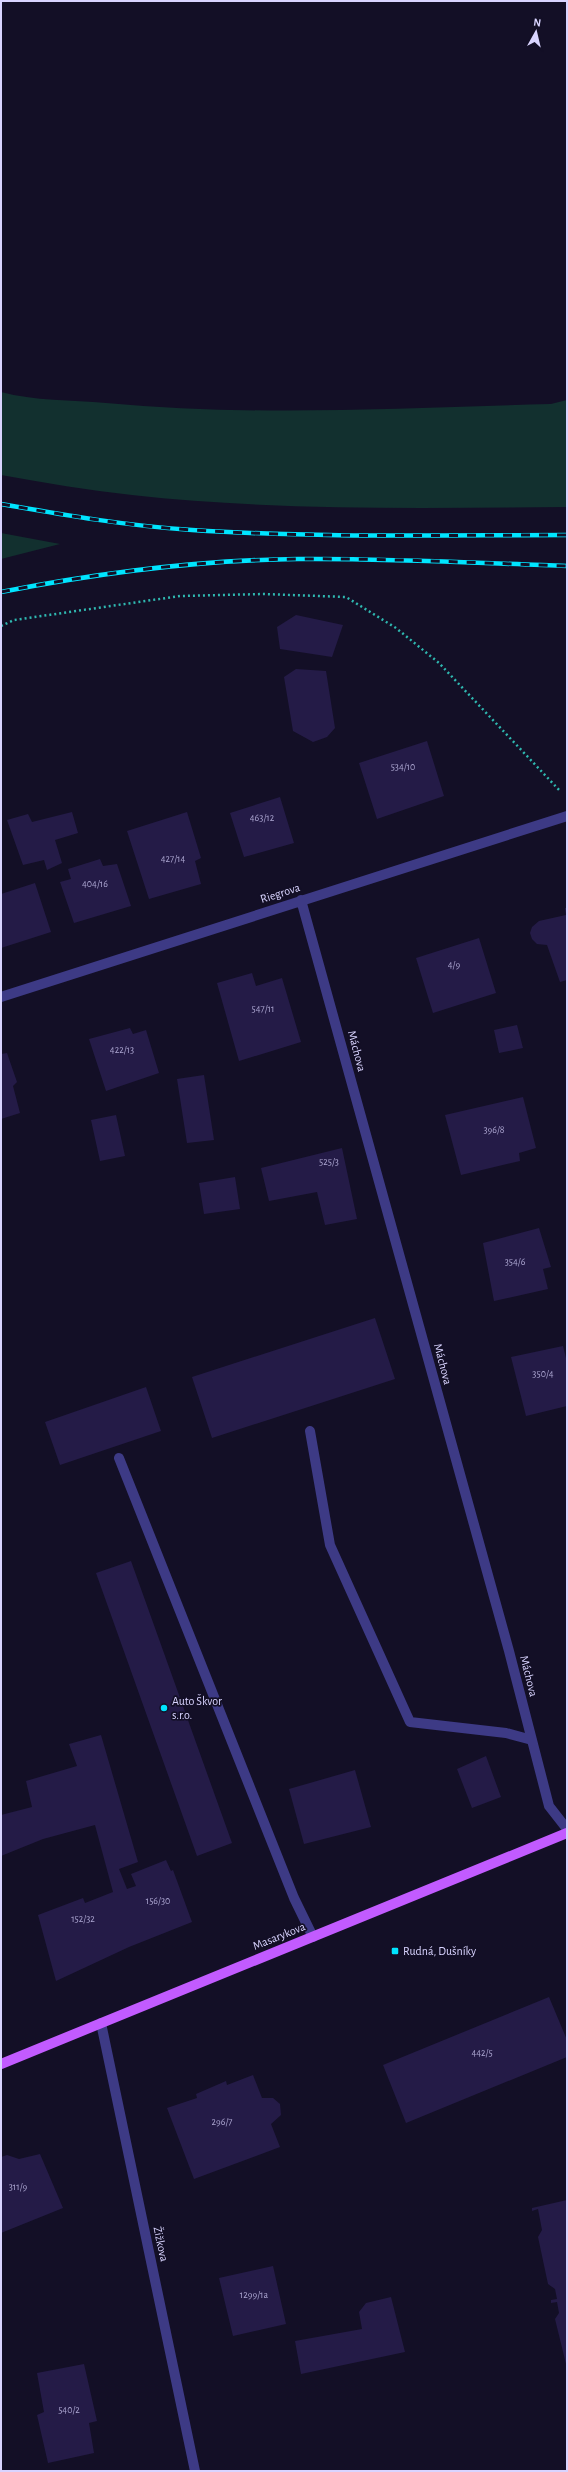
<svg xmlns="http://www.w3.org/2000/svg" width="568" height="2472" font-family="'Alegreya Sans',sans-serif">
<rect width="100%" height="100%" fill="#130f26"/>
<path fill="#12302f" d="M1,392C34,401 72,400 106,403C254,417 403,408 551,404L567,400V507C423,508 276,511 132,495C88,490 45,483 1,475Z
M1,533L60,544L1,559Z"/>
<path fill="#241b47" d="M296,615L343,625L332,657L280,649L277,627Z
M296,669L326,671L335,728L327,737L313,742L293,731L284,677Z
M427,741L444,796L377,819L359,763Z
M280,797L294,843L244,857L230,813Z
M72,812L78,833L55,840L62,863L47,870L44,860L23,865L7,820L28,814L32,822Z
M187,812L201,858L195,861L201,884L149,899L127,831Z
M100,859L103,866L117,864L131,906L74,923L60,882L71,879L68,869Z
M35,883L51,932L1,948V894Z
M565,908H567V980L560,982L547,945L537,944L532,939L530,933L532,927L539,921L566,915Z
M479,938L496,993L433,1013L416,958Z
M252,973L256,986L282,978L301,1042L239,1061L217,983Z
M517,1025L523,1048L499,1053L494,1030Z
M130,1028L133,1034L146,1030L159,1073L106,1091L89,1039Z
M7,1053L17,1082L13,1086L20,1113L1,1119V1054Z
M204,1075L214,1140L187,1143L177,1079Z
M523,1097L536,1148L519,1153L520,1161L461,1175L445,1115Z
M116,1115L125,1156L100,1161L91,1120Z
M342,1148L357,1219L325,1225L317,1192L269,1201L261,1168Z
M235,1177L240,1209L204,1214L199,1183Z
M539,1228L551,1267L543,1269L548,1289L494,1301L483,1243Z
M375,1318L395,1379L212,1438L192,1377Z
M563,1346L567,1362V1406L526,1416L511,1357Z
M146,1387L161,1431L60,1465L45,1422Z
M131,1561L232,1843L197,1856L96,1573Z
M101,1735L138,1862L119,1869L127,1889L136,1886L131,1874L166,1860L171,1871L173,1870L192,1922L129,1947L56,1981L38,1915L83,1898L85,1903L113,1892L95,1825L43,1839L1,1856V1815L32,1807L26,1781L77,1766L69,1744Z
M486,1756L501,1797L472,1808L457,1769Z
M355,1770L371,1827L304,1844L289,1789Z
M549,1997L567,2040V2057L406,2123L383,2065Z
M253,2075L262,2098H273L280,2104L281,2115L271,2124L280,2147L194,2179L167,2108L197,2098L196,2094L226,2081L227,2085Z
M40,2154L63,2208L1,2233V2157L7,2155L19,2159Z
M567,2200V2368L555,2319L559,2313L557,2302L551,2303V2300L557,2299L555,2289L548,2284L538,2237L542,2230L538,2209L532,2211V2208Z
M273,2266L286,2324L233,2336L219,2278Z
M391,2297L405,2352L301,2374L295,2341L362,2329L359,2312L366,2303Z
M84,2364L97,2421L89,2423L94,2453L48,2463L37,2415L44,2412L37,2373Z"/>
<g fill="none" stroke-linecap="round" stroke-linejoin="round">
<path stroke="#2fb8b0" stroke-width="2.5" stroke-dasharray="2 3" stroke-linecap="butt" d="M1,626L14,620L180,596L264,594L346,597L396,628L439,663L561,792"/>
<path stroke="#3d3a85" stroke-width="10" d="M301,900L509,1651L549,1806L567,1829
M1,997L567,816
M310,1431L330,1545L410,1722L506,1733L532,1740
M119,1458L294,1898L313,1937
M101,2023L195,2471"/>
<path stroke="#c25bff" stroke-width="10" d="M1,2064L567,1833"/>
<defs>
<path id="rail" d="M1,504C64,515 128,526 192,530C317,538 442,535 567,535
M1,592C98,573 199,560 298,559C388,558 477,563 567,566"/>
</defs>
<use href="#rail" stroke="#00e5ff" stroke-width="4.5"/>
<use href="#rail" stroke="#130f26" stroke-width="3" stroke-dasharray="9" stroke-linecap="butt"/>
</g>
<g fill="#00e5ff" stroke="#130f26" stroke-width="1.5">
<circle cx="164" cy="1708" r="4"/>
<rect x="391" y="1947" width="8" height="8" rx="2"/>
</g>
<g text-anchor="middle" stroke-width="3.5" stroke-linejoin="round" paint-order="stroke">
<g font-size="10" fill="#aca6d1">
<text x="403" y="770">534/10</text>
<text x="262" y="821">463/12</text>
<text x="173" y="862">427/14</text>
<text x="95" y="887">404/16</text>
<text x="454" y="968">4/9</text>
<text x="263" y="1012">547/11</text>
<text x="122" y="1053">422/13</text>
<text x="494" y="1133">396/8</text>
<text x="329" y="1165">525/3</text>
<text x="515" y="1265">354/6</text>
<text x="543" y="1377">350/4</text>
<text x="158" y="1904">156/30</text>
<text x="83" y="1922">152/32</text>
<text x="482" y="2056">442/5</text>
<text x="222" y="2125">296/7</text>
<text x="18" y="2190">311/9</text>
<text x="254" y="2298">1299/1a</text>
<text x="69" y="2413">540/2</text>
</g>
<g font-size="12" fill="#d9d4ff" stroke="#130f26">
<text transform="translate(280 893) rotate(-18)" y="4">Riegrova</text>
<text transform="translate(357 1051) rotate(75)" y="4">Máchova</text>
<text transform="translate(443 1364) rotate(75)" y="4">Máchova</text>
<text transform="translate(529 1676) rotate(76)" y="4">Máchova</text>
<text transform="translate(279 1936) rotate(-22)" y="4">Masarykova</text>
<text transform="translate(161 2244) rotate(78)" y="4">Žižkova</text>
</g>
<g font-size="12" fill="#d9d4ff" stroke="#130f26" text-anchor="start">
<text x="172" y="1705">Auto Škvor<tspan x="172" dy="14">s.r.o.</tspan></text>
<text x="403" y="1955">Rudná, Dušníky</text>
</g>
</g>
<rect width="568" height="2472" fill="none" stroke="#d9d4ff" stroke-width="4"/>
<g transform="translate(536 32) rotate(8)" stroke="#130f26" stroke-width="3" paint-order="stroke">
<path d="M0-3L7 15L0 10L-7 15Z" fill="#d9d4ff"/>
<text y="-6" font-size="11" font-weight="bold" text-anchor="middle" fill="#d9d4ff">N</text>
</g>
</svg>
